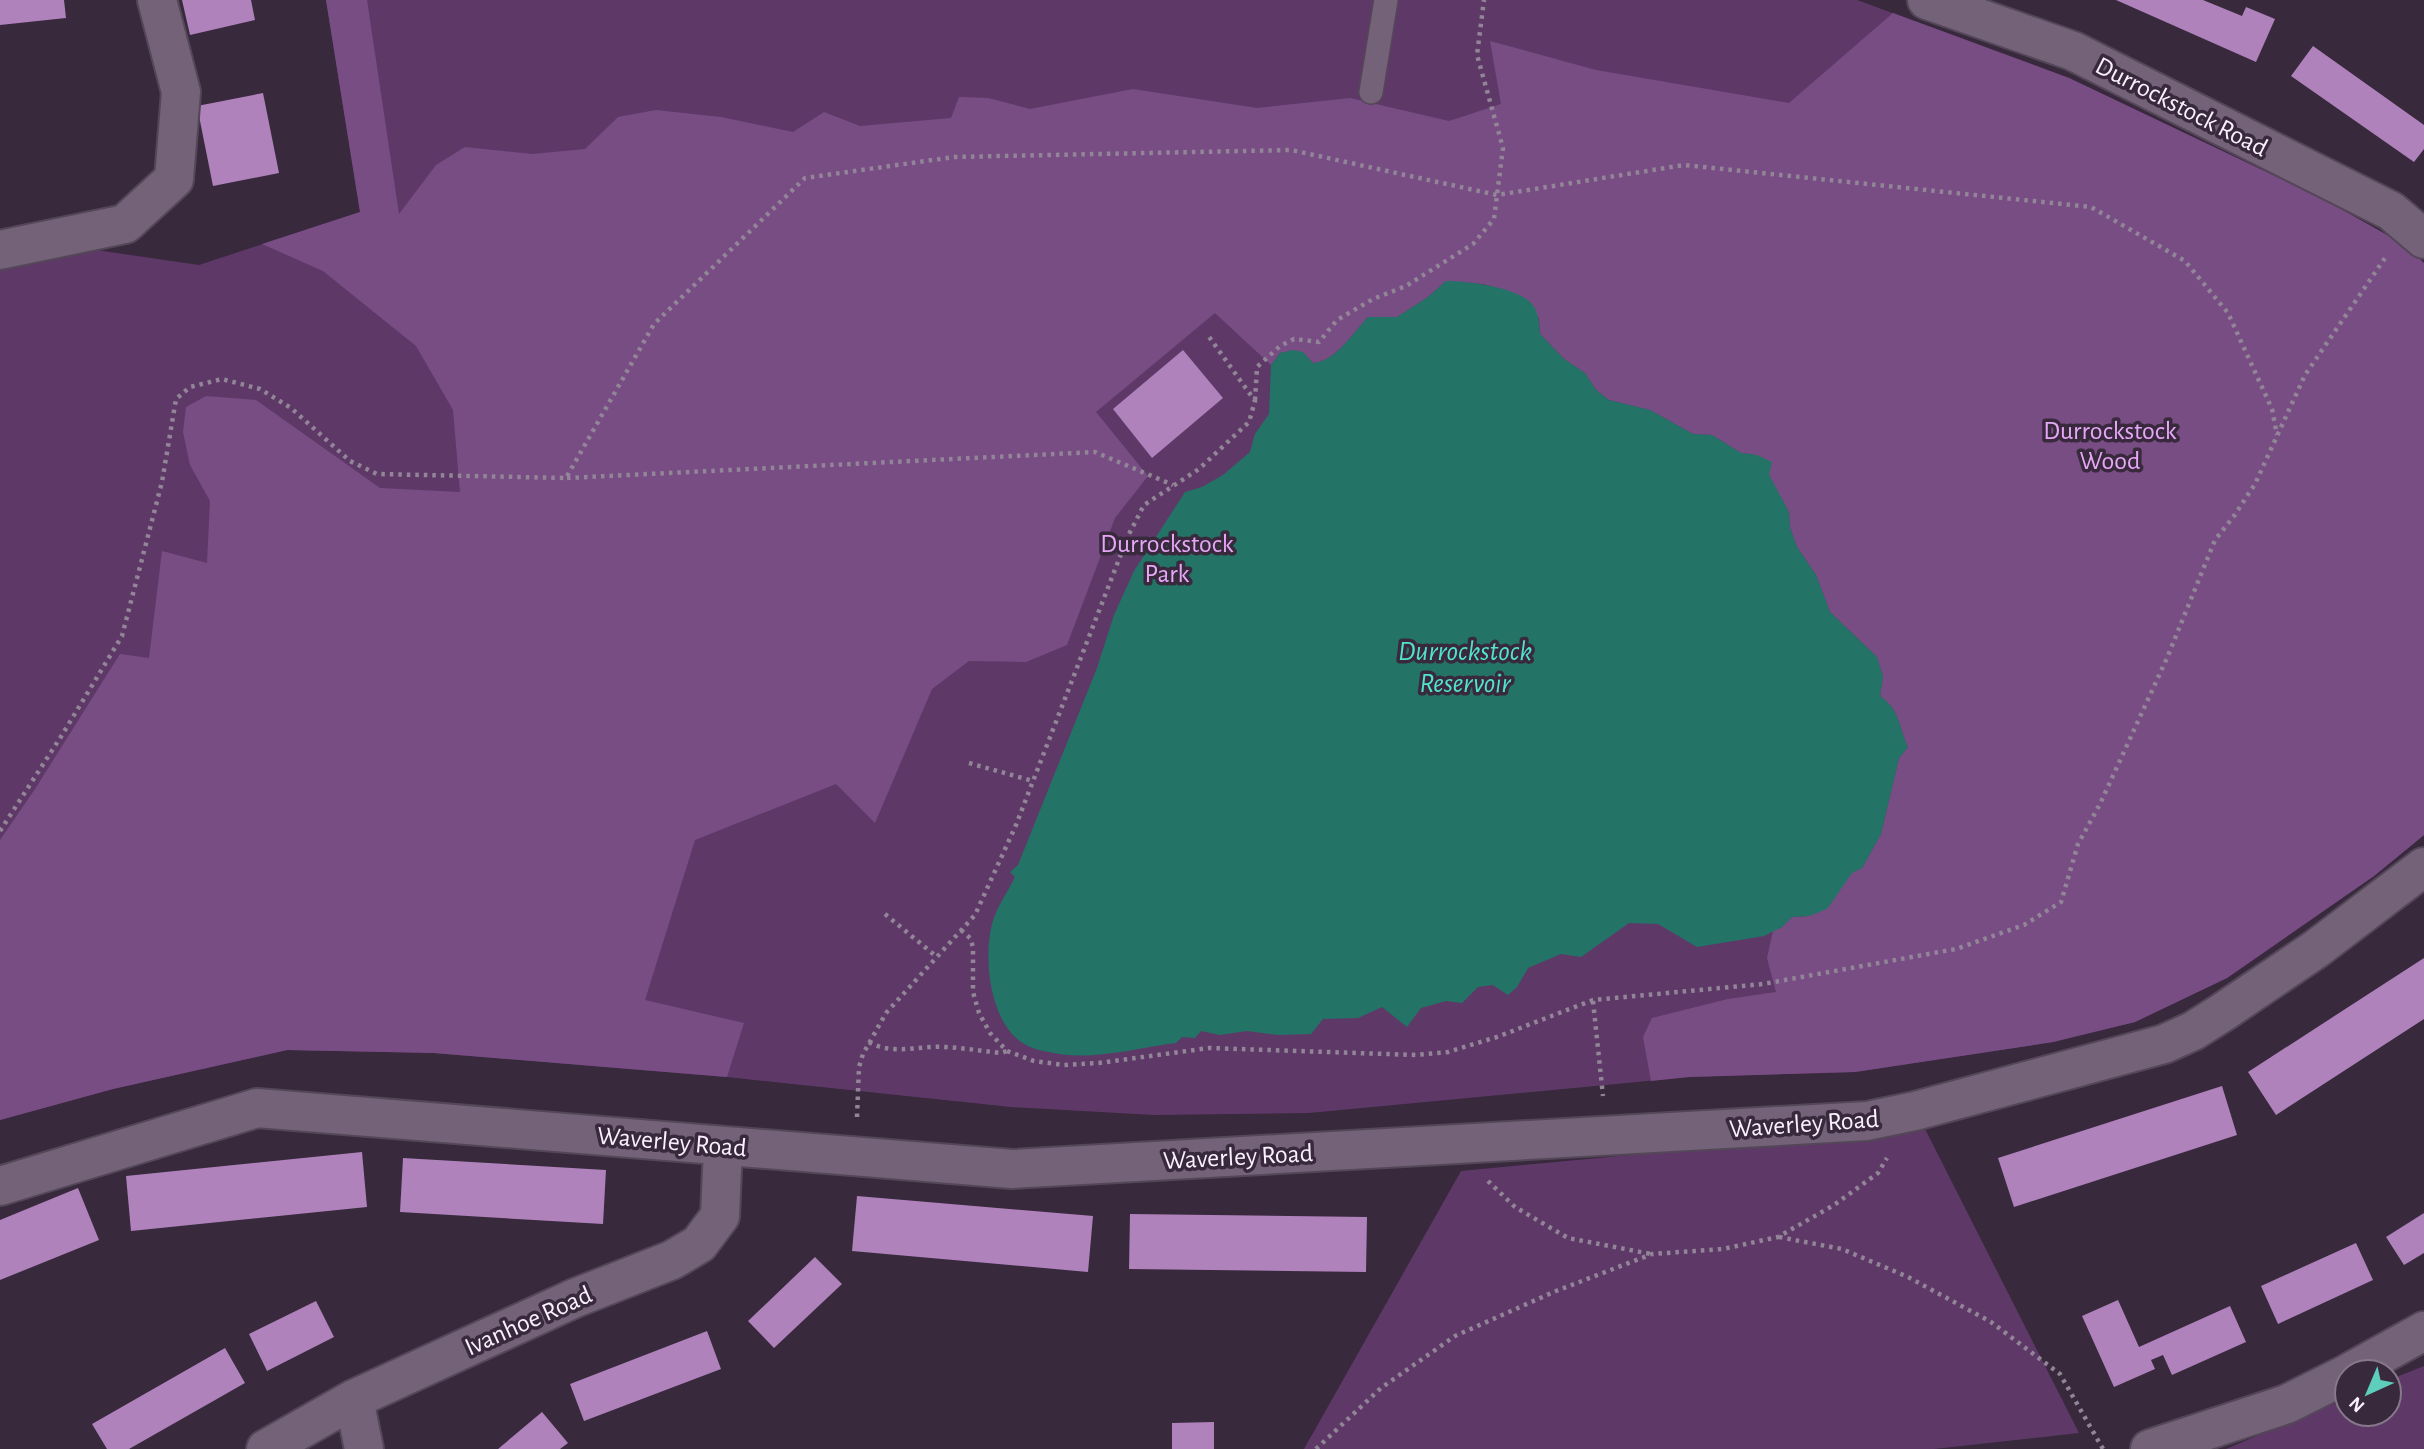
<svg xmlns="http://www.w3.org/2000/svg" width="2424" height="1449" font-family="'Alegreya Sans',sans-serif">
<rect width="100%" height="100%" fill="#38293d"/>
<path fill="#5e3968" d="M326,0H1857L2069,78L2325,200L2424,263V835L2374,876L2227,978L2135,1022L2053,1042L1855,1072L1689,1077L1309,1113L1154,1115L1011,1107L727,1077L434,1053L287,1050L113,1089L0,1120V266L82,248L199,265L360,212Z
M1924,1127L2079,1433L1934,1449H1304L1461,1171Z
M2424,1366V1449H2226L2347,1398V1414H2389V1380Z"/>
<path fill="#784d84" d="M326,0H367L399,214L436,165L465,147L532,154L585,149L618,117L656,110L721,117L793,132L824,112L860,126L951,118L959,97L988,98L1030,109L1133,89L1257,108L1350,98L1449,121L1501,104L1490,41L1596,70L1789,103L1893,13L2069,78L2325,200L2405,245L2424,263V835L2374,876L2227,978L2135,1022L2053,1042L1855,1072L1689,1077L1651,1081L1643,1037L1652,1018L1728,999L1776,992L1767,958L1773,931L1782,927L1792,917L1809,916L1852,872L1862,868L1881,834L1899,758L1908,747C1898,726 1901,711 1880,696L1883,677L1877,657L1830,612L1816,575L1797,547L1790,528L1789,512L1757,455L1741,453L1712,435L1693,434L1650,410L1609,400L1596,390L1585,373L1564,359L1540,334L1539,318L1509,291L1483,284L1446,281L1428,297L1397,317H1368C1354,332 1335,362 1313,363L1303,352L1280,353L1271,365L1215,313L1096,412L1148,476L1115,518L1067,645L1026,662L969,661L932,689L875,823L836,784L695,840L645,1000L744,1023L727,1077L434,1053L287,1050L113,1089L0,1120V840L35,789L120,654L149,658L162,551L207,563L210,501L190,465L183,432L186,407L206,396L256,400L380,488L460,492L453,410L416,346L323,271L262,244L360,212Z"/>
<path fill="#237467" d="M1446,281C1467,281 1516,287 1531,303C1539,311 1539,324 1540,334L1564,359L1585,373L1596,390L1609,400L1650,410L1693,434L1712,435L1741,453L1757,455L1772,462L1769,475L1789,512L1790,528L1797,547L1816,575L1830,612L1877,657L1883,677L1880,696C1901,711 1898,726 1908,747L1899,758L1881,834L1862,868L1852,873L1827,909L1809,916L1792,917L1782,927L1764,936L1697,947L1658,924L1629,923L1581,957L1561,954L1528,968L1517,987L1508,995L1493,985L1478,987L1462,1003L1446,1001L1421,1008L1407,1027L1382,1007L1358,1018L1323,1019L1311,1034L1279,1035L1247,1031L1220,1035L1201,1031L1195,1038L1182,1037L1176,1043C1136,1048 1089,1062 1049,1052C1036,1050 1025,1046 1015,1037C988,1012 982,948 995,915C1000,902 1009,890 1015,877L1010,872L1018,865L1097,668L1114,615L1134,571L1185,492L1202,487L1223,475L1250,452L1255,434L1269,414L1271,365L1280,353L1293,350L1303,352L1313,363C1335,362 1354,332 1368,317H1397L1428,297Z"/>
<path fill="#af82bc" d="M0,0H64L66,18L0,25Z
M182,0H251L255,20L190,35Z
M2116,0H2203L2242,16L2246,7L2275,19L2256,62Z
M2313,46L2424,125V149L2414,162L2291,76Z
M263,93L279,173L213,186L197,106Z
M1183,350L1223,398L1152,458L1113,409Z
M2424,958V1019L2276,1115L2248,1072Z
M2222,1086L2237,1135L2014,1207L1998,1158Z
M362,1152L367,1207L131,1231L126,1176Z
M403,1158L606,1170L603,1224L400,1212Z
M78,1188L99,1240L0,1280V1220Z
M857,1196L1093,1216L1088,1272L852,1251Z
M2424,1213V1253L2404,1265L2386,1237Z
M1130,1214L1367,1217L1366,1272L1129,1269Z
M2356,1243L2373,1280L2278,1324L2261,1286Z
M815,1257L842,1284L774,1348L748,1321Z
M2118,1300L2139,1347L2230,1306L2246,1342L2172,1375L2163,1355L2151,1360L2155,1369L2114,1387L2082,1316Z
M316,1301L334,1337L267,1371L249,1334Z
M707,1331L721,1369L584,1421L570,1384Z
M225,1348L245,1383L129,1449H107L92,1424Z
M542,1412L568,1443L560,1449H498Z
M1214,1422V1449H1172V1423Z"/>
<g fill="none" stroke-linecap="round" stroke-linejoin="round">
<defs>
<path id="service" d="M1371,92L1386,0"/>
<path id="minor" d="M1927,0L2073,51L2391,211L2424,239
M0,250L125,224L174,179L181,92L157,0
M0,1186L257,1108L1012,1169L1867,1121L1915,1111L2164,1044L2193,1031L2223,1012L2316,949L2424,867
M2350,1372L2424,1331
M354,1399L364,1449
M266,1449L354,1399L575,1298L672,1260L699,1244L720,1216L723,1146
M2150,1449L2287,1404L2347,1374"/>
</defs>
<use href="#service" stroke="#544758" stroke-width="26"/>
<use href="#minor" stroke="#544758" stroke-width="42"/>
<path stroke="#928597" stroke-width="4.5" stroke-dasharray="3.5 5" stroke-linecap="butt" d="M1255,400L1257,367L1280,346L1294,339L1319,342L1337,320L1373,299L1406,286L1473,244L1494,219L1503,148L1477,55L1484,0
M567,478L1095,452L1173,485
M969,763L1033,781
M0,831L62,735L122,636L162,482L176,399L190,387L222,379L260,389L291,408L350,461L377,474L566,478L654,324L805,178L954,157L1291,150L1497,195L1684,165L2091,207L2185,261L2228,313L2272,409L2277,435
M885,914L937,957
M961,930L970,938L973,947V992L979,1013L990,1033L1007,1051L1034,1061L1064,1065L1099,1063L1209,1048L1416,1055L1448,1052L1497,1037L1593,1000L1763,984L1956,949L2024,925L2061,902L2078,844L2100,804L2167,658L2215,540L2234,516L2255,484L2305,375L2385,258
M1593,1001L1603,1096
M869,1042C892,1056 920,1045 945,1047C964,1048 982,1051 1001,1053L1007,1051
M857,1117L859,1067L863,1054L886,1013L975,915L1016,825L1128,536L1144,505L1199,469L1249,422L1255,401L1207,334
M1488,1181L1515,1207L1568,1238L1651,1254
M1779,1237L1842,1249L1908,1277L1991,1322L2060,1374L2103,1449
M1316,1449L1381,1388L1455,1336L1556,1291L1652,1254L1723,1249L1778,1237L1834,1205L1878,1173L1887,1158"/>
<use href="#service" stroke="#746279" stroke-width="23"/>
<use href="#minor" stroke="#746279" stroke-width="38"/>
</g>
<g text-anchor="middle" stroke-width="7" stroke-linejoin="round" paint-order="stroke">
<g font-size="26" fill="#fbf0fe" stroke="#38293d">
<text transform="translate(2182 106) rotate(27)" y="9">Durrockstock Road</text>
<text transform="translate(1804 1123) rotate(-4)" y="9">Waverley Road</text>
<text transform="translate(672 1141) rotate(5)" y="9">Waverley Road</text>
<text transform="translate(1238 1156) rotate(-3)" y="9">Waverley Road</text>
<text transform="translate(528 1320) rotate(-24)" y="9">Ivanhoe Road</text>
</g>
<g font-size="26" fill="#e6a7f7" stroke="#38293d">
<text x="2110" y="439">Durrockstock<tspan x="2110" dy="30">Wood</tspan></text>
<text x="1167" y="552">Durrockstock<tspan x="1167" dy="30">Park</tspan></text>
</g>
<g font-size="28" font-style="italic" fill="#51e4cd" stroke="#38293d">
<text x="1465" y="660">Durrockstock<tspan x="1465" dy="32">Reservoir</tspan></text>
</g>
</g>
<g transform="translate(2368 1393) rotate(224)"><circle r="33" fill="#38293d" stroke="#86798a" stroke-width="2"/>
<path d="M0-5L12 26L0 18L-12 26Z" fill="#5ccebb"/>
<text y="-10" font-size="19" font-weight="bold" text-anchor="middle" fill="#fbf0fe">N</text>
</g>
</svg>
